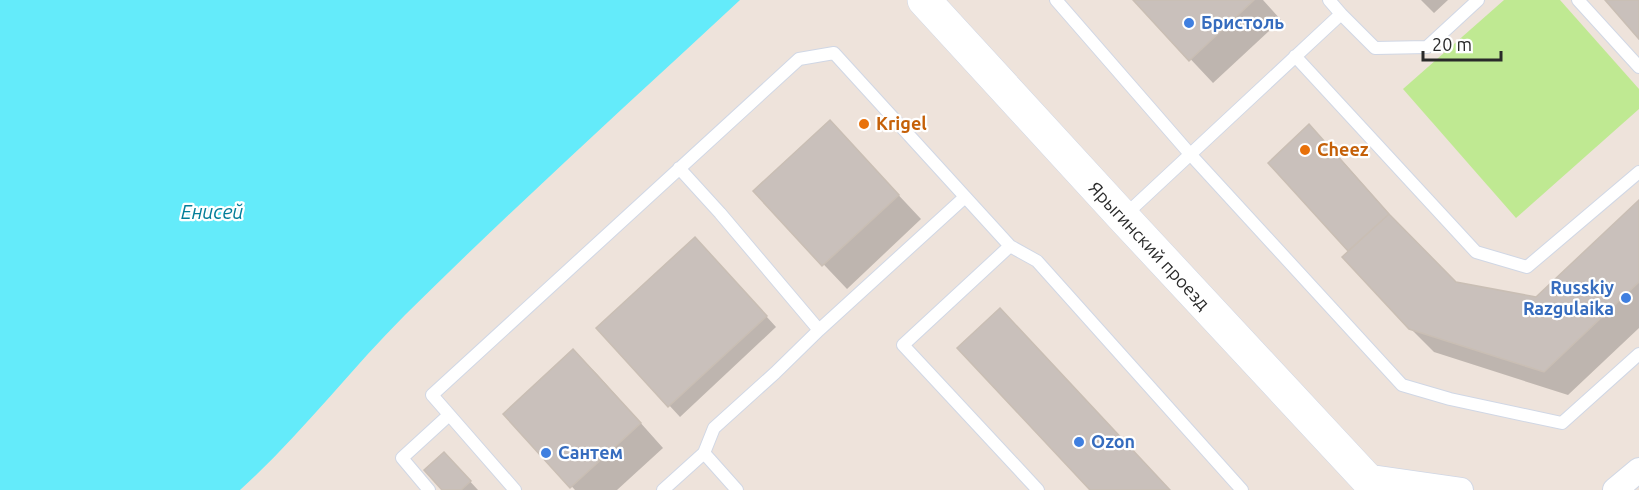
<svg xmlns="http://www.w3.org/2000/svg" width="1639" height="490" font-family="Ubuntu,sans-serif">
<rect width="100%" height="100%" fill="#eee3db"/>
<path fill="#bfe992" d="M1504,0H1560L1639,89V109L1516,218L1403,89Z"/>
<path fill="#64ebfa" d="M0,0H740C628,104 514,207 405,315C349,371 300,436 240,490H0Z"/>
<path fill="#0003" d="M1135,0H1263L1281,20L1213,83Z
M1421,0H1448L1434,13Z
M830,122L921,219L847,289L755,192Z
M1309,126L1332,149L1411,239L1456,283L1536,299L1639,202V328L1568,395L1434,352L1410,328L1350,251L1270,164Z
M706,249L776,327L680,417L598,328Z
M573,351L597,374L663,448L617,490H575L505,414Z
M454,464L478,490H444Z"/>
<path fill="#c9c0bb" stroke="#c9beb4" stroke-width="1.5" d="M1133,0H1254L1189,61Z
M1605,0H1639V39Z
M830,120L899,195L822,266L753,191Z
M1309,124L1389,214L1348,251L1268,163Z
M1639,200V282L1544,372L1409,329L1342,257L1389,214L1456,282L1536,297Z
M695,237L767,316L668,407L596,328Z
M1000,308L1170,490H1090L957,348Z
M573,349L641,423L570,488L503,414Z
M444,452L471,481L461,490H442L424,470Z"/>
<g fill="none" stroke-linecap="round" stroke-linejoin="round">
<defs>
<path id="lane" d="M1056,0L1190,154L1402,385L1450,399L1562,423L1639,354
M1578,0L1639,67
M1341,14L1375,48L1427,47L1478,0
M1295,56L1476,252L1527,267L1639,172
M679,168L720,213L819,330
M1123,217L1341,14L1329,0
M1010,246L903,345L1038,490
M704,453L737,490
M429,490L402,458L449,415
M515,490L432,395L799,59L834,53L1010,246L1037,261L1242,490
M663,490L704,453L714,428L775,373L819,330L965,197"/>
<path id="street" d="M1363,476L1461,490
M1615,490L1639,470"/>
<path id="secondary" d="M924,0L1123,217L1377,490"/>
</defs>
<use href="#lane" stroke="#d0d7e5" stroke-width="14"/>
<use href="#street" stroke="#d0d7e5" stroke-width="26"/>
<use href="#secondary" stroke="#d0d7e5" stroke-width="34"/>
<use href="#lane" stroke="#fff" stroke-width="12"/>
<use href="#street" stroke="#fff" stroke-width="24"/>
<use href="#secondary" stroke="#fff" stroke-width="33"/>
</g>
<g fill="#3f7fe0" stroke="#fff" stroke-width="2">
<circle cx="1189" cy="23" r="6"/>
<circle cx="1626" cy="298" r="6"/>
<circle cx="1079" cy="442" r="6"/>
<circle cx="546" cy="453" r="6"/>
</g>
<g fill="#e8710a" stroke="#fff" stroke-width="2">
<circle cx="864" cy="124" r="6"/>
<circle cx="1305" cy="150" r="6"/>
</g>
<g text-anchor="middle" stroke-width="4.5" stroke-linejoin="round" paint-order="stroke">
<g font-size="18" font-weight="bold" fill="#366cbe" stroke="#fff" text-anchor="start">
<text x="1201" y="29">Бристоль</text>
<text x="1614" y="294" text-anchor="end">Russkiy<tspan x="1614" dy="21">Razgulaika</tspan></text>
<text x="1091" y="448">Ozon</text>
<text x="558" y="459">Сантем</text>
</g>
<g font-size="18" font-weight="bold" fill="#c56008" stroke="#fff" text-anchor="start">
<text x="876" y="130">Krigel</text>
<text x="1317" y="156">Cheez</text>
</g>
<g font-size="18" fill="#2a2a2a" stroke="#fff">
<text transform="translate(1149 246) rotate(47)" y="6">Ярыгинский проезд</text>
</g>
<g font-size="20" font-style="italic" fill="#037e99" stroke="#fff">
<text x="212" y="219">Енисей</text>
</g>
</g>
<path d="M1423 51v9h78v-9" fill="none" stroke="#2a2a2a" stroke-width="3"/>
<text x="1432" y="51" font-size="18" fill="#2a2a2a" stroke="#ffffff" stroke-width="4.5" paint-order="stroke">20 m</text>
</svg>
